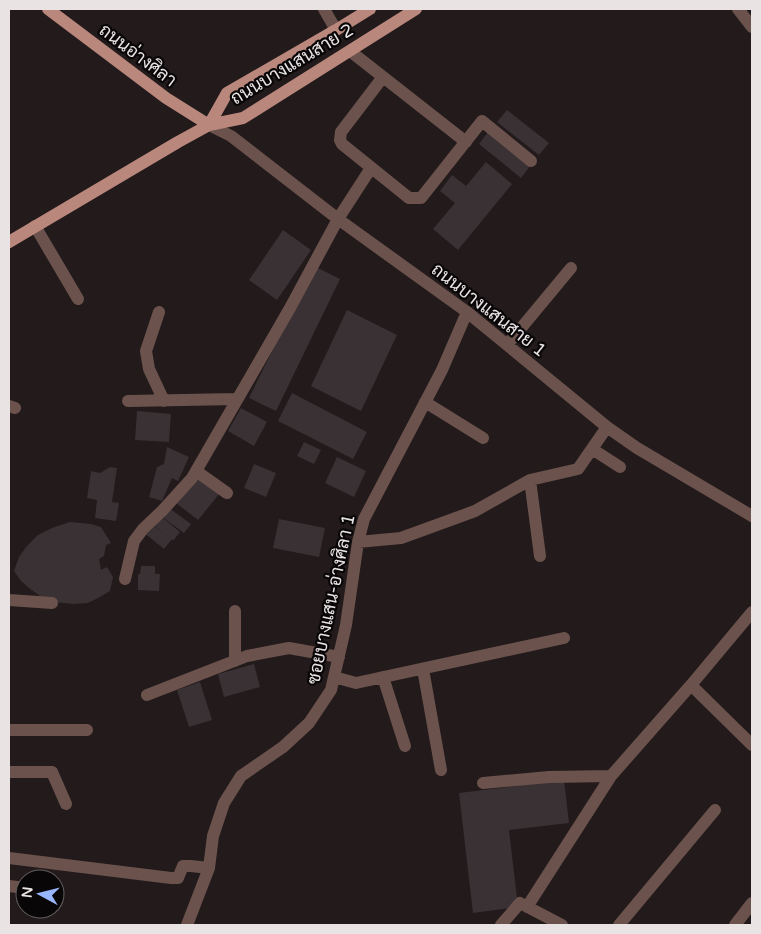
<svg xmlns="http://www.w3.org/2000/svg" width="761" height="934" font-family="'Varela Round',Sarabun,sans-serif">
<rect width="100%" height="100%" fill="#221a1b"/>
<path fill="#393134" d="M507,110L549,143L539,155L497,122Z
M488,132L530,166L521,178L479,144Z
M486,162L512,184L458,250L433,229L455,203L440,191L452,175L466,186Z
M283,230L311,250L277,300L249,280Z
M314,266L340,279L276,411L249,398Z
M347,310L397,335L361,411L311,386Z
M292,393L367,432L353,459L278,421Z
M241,408L267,422L254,446L228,431Z
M137,411L171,414L169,442L135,440Z
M304,442L321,450L314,464L297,456Z
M167,447L189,457L178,481L172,478L162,501L149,497L157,467L164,464Z
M337,457L366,471L354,497L325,483Z
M254,464L276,473L266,497L244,488Z
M110,467L117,468L112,502L119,503L116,521L95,518L97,500L87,498L91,471L100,473Z
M198,475L220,493L198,520L176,503Z
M169,508L191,524L184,533L162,517Z
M159,515L180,532L173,541L172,539L164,549L143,532L150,523L168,537L152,524Z
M279,519L325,528L319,557L273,548Z
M70,522L91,524L101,527L111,543L106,545L104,556L99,559L101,570L107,567L113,577L110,591L100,597L88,603L73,604L54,602L40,596L29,588L21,581L14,571L19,557L26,547L38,535L52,528Z
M141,566H155V574H160L159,591L138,590V574H140Z
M254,664L260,687L224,697L218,674Z
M200,682L212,720L189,727L177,690Z
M564,780L569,823L509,830L518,907L473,913L459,793Z"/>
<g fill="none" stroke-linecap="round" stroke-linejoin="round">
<path stroke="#6b524c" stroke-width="12" d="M324,9L336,30
M738,9L752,27
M350,51L466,142
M383,77L341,132L340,140L342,144L409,198H421L482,121L531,161
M209,125L231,136L338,219L467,312L607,427L637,448L752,516
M35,226L78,299
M159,312L146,351L149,369L164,401
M507,345L571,268
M128,401L237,399
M425,402L483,438
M9,406L15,408
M592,449L620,467
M196,471L227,493
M530,480L540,556
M358,542L401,538L475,511L530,480L578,469L607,427
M125,579L134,541L143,529L162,511L192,478L290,308L338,219L371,168
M9,600L52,603
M235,611V661
M423,669L441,770
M334,677L356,683L564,638
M383,677L405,746
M691,685L752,745
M147,695L247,656L289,648L339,657
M9,730H87
M9,772H52L66,804
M483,783L549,777L611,776
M9,858L171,878H178L183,866H191L209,868
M9,886L25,888
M527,907L611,776L691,685L752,612
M187,925L209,868L213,836L224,803L241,776L283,747L309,723L331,690L346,625L358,542L364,519L442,370L467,312
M501,925L520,903L562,925
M619,925L715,810
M735,925L752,903"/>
<path stroke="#ba877c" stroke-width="12" d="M48,9L166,98L209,125
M209,125L227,93L336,30L370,9
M9,242L178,142L209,125L243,118L416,9"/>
</g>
<g text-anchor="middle" stroke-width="4.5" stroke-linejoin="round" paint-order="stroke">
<g font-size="18" fill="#e9e3e4" stroke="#090607">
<text transform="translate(138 55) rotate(37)" y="6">ถนนอ่างศิลา</text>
<text transform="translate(292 64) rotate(-31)" y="6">ถนนบางแสนสาย 2</text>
<text transform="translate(489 310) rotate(38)" y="6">ถนนบางแสนสาย 1</text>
<text transform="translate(331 599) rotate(-78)" y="6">ซอยบางแสน-อ่างศิลา 1</text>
</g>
</g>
<rect width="761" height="934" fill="none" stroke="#e9e3e4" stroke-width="20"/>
<g transform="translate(40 894) rotate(277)"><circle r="24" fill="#090607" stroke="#635e5f"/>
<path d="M0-4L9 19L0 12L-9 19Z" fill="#97b6fd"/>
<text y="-8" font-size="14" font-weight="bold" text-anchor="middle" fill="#e9e3e4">N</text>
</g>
</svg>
